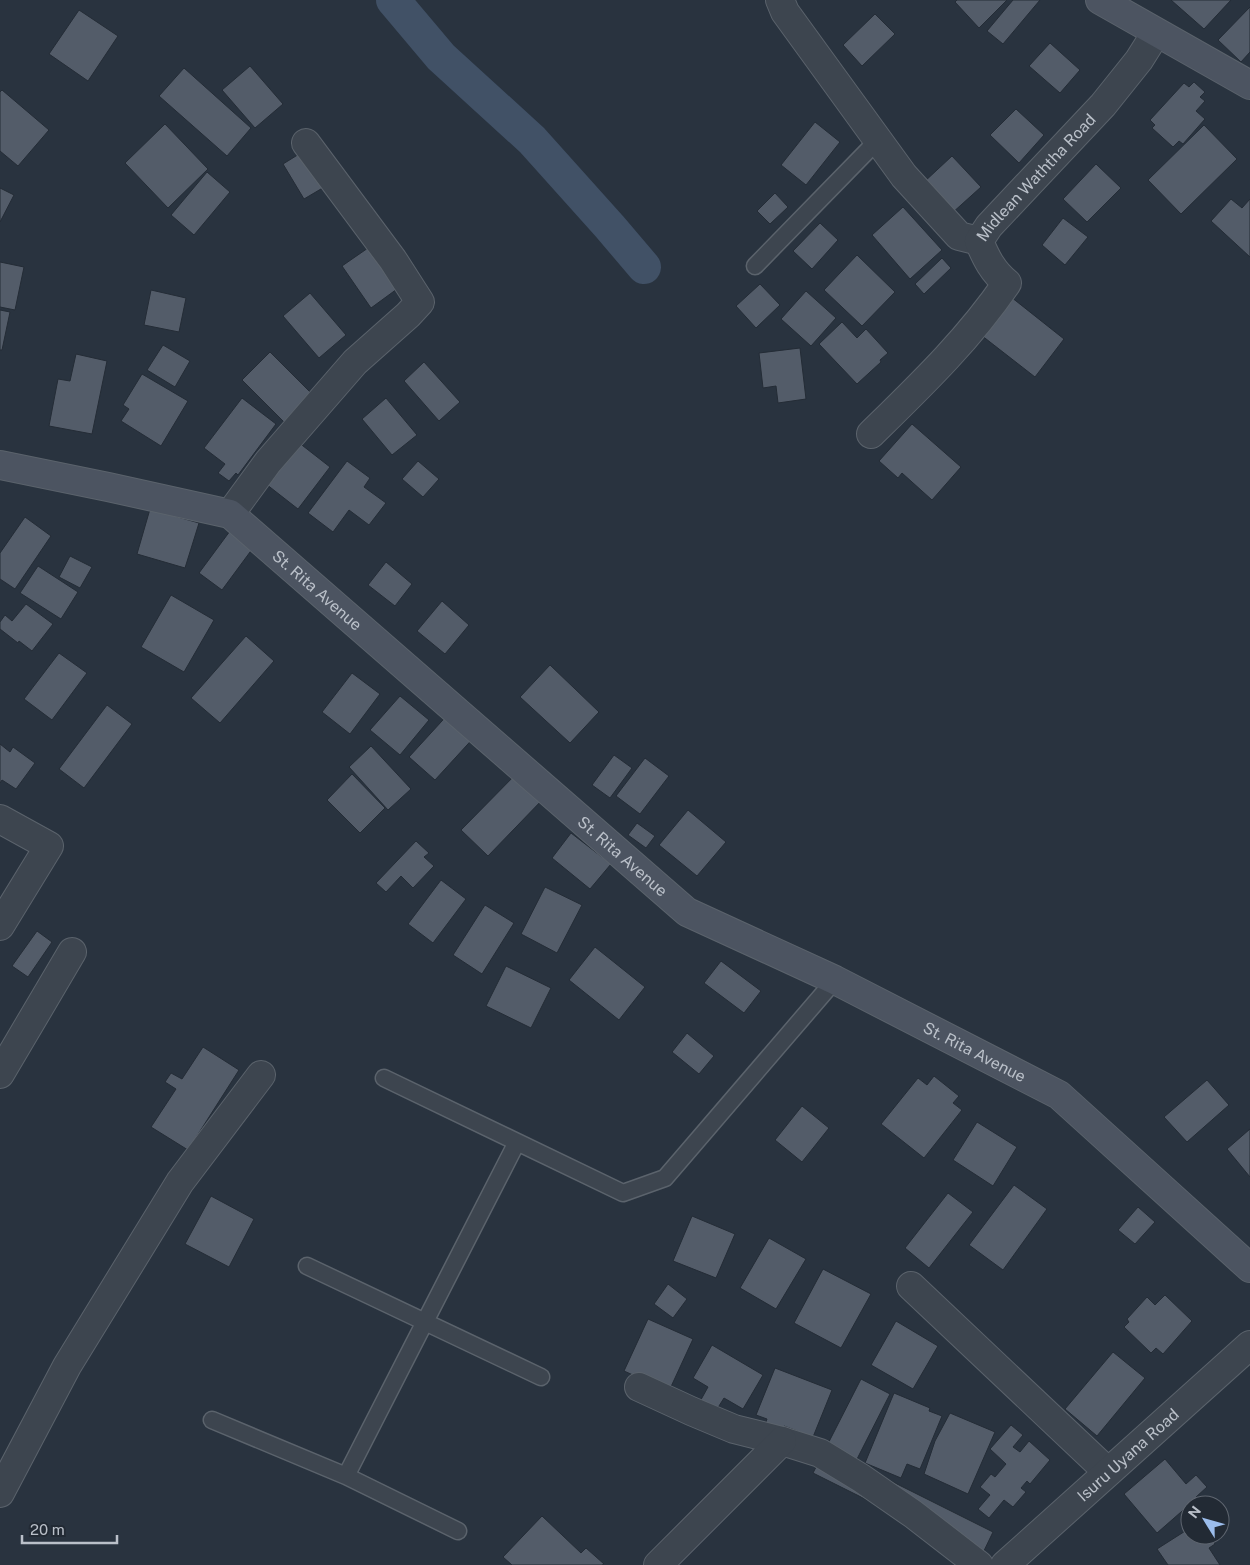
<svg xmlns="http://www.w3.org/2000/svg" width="1250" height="1565" font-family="'Public Sans',sans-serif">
<rect width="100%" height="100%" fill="#29333f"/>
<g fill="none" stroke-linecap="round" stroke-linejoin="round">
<path stroke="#415166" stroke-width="34" d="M393,0L441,57L532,140L610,227L644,267"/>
</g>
<path fill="#535c69" stroke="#242c36" d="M957,0H1007L979,28L955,2Z
M1013,0H1040L1003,44L987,31Z
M1171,0H1231L1204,29Z
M1250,7V52L1241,62L1218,40Z
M79,10L118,36L88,81L49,54Z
M875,14L895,34L862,66L843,45Z
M1050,43L1080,70L1060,93L1029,66Z
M250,66L283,104L255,128L222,90Z
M184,68L251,128L227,156L159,96Z
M1194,82L1205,92L1200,97L1205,101L1196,111L1205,119L1183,144L1179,141L1173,147L1152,128L1155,125L1150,120L1184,83L1189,87Z
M2,90L49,130L18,166L0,151V92Z
M1016,109L1044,135L1019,163L990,135Z
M815,122L840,142L806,185L781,165Z
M165,124L208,169L168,208L125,163Z
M1204,125L1237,159L1181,214L1148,180Z
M304,151L326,186L304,199L283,164Z
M952,156L981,187L951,214L923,183Z
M1096,164L1121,188L1087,222L1063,199Z
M207,172L230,192L194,235L171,215Z
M0,188L14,195L0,222Z
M775,193L788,207L770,224L757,211Z
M1231,199L1242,208L1250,199V257L1211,221Z
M903,207L942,250L910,279L872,235Z
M1063,218L1088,237L1065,265L1042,245Z
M820,223L838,240L812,269L793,251Z
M368,248L397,289L371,308L342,266Z
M857,255L895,292L862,326L824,290Z
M942,258L951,268L924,294L915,284Z
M0,262L24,267L15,310L0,307Z
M760,284L780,305L756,328L736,306Z
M151,290L186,298L179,332L144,325Z
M806,291L836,318L811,346L781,319Z
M310,293L346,335L319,358L283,316Z
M1011,297L1064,339L1035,377L981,335Z
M0,310L10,312L2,350H0Z
M842,322L857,338L866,329L888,353L880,360L881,362L857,384L819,344Z
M163,345L190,361L175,387L147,370Z
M800,348L806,399L778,403L776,386L763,388L759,353Z
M270,352L313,395L285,423L242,380Z
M76,354L107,361L92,434L49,426L58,379L70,381Z
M424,362L460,402L439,421L404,381Z
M142,374L188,401L161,446L121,421L129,409L123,405Z
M242,398L276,424L238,475L236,473L229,481L218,473L225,464L204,448Z
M386,398L417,435L392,455L362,419Z
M912,424L961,467L932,500L902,473L898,478L879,461Z
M298,442L330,467L298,509L266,484Z
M347,461L370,478L364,487L386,503L369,525L349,510L333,532L308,513Z
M418,461L439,479L423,497L402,479Z
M150,509L199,523L185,568L137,554Z
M25,517L51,536L15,589L0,579V553Z
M230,531L253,548L222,590L199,573Z
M70,556L92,567L80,588L59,577Z
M386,562L412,584L395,606L368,585Z
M38,566L78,592L61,619L20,593Z
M171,595L214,620L184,672L141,647Z
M442,601L469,625L445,654L417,631Z
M26,604L53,624L32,651L19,641L18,643L0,629V622L5,615L12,621Z
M246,636L274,661L220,723L191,698Z
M59,653L87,673L52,720L24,699Z
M550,665L599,712L570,743L520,697Z
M352,673L380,694L350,734L322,712Z
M400,696L429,720L400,755L370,730Z
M107,705L132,724L84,788L59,769Z
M452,710L478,733L435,780L409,757Z
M0,744L10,752L13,747L35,763L16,789L2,780L0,783Z
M371,746L411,789L388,810L349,767Z
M614,755L632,768L610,798L592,785Z
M645,758L669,776L640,814L616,796Z
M519,771L545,797L488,856L461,830Z
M352,774L385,808L360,833L327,800Z
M688,810L726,842L697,876L659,845Z
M637,823L655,836L646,848L628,835Z
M571,833L611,864L590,889L552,858Z
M416,841L429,853L424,857L434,866L413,888L401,876L386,892L376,883Z
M441,880L466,899L433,943L408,924Z
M545,887L582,905L557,953L521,934Z
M485,905L514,923L482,974L453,955Z
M37,931L52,942L28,977L12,966Z
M595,947L645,987L619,1020L569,980Z
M721,961L761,991L744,1013L704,983Z
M506,966L551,988L531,1028L486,1006Z
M687,1033L714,1056L699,1074L672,1052Z
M203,1047L239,1070L188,1150L151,1127L176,1089L165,1082L171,1073L182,1079Z
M934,1076L959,1096L953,1103L962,1110L924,1158L881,1124L918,1078L927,1085Z
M1207,1080L1229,1105L1187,1142L1164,1117Z
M802,1106L829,1128L802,1162L775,1140Z
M977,1122L1017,1147L993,1186L953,1160Z
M1250,1129V1177L1227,1149Z
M1014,1185L1047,1209L1003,1270L969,1245Z
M948,1193L973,1212L929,1268L905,1248Z
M211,1196L254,1219L229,1267L185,1244Z
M1138,1207L1155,1222L1135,1244L1118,1230Z
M692,1216L735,1234L716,1278L673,1261Z
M769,1238L806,1259L776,1309L740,1288Z
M823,1269L871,1294L841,1348L794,1323Z
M668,1284L687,1299L673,1318L654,1304Z
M1165,1295L1192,1321L1163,1354L1156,1348L1151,1353L1124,1327L1129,1322L1127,1319L1147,1297L1155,1305Z
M648,1319L693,1339L669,1391L624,1371Z
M896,1321L938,1346L913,1389L871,1365Z
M712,1345L763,1375L743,1409L724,1398L714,1414L698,1405L708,1387L693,1378Z
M1113,1352L1145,1378L1097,1436L1065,1409Z
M775,1368L832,1390L813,1437L784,1426L777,1443L761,1437L767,1419L756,1415Z
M861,1379L890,1394L855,1463L993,1532L981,1557L813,1473Z
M894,1393L930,1408L929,1411L942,1416L920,1469L907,1464L901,1478L865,1463Z
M950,1413L995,1432L968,1494L924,1474L935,1441Z
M1011,1425L1023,1435L1013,1447L1020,1452L1029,1441L1050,1460L1030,1484L1027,1481L1021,1488L1026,1492L1013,1507L1004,1500L989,1518L978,1509L990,1495L980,1487L991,1474L995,1477L1006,1464L990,1449Z
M1165,1459L1186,1484L1196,1475L1207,1487L1196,1497L1197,1498L1157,1533L1124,1494Z
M542,1516L581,1553L586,1548L604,1564L602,1565H512L503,1557Z
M1190,1528V1535H1209L1215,1544L1209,1548L1220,1565H1168L1157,1549Z"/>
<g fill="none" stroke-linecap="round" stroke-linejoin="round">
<defs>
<path id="lane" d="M755,266L877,141
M384,1078L623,1193L665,1178L835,980
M307,1266L541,1377
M212,1420L346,1476L458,1531
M346,1476L517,1142"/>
<g id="street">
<path d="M780,0L785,12L904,176L959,236L979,241"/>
<path id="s1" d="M871,434C920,386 969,339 1007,283C993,272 986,258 979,241L989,226L1103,105L1139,60L1156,33"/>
<path d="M230,514L268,462L355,362L408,315L420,302L393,260L306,143"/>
<path d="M0,819L49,846L0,926"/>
<path d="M0,1074L72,952"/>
<path d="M911,1286L1108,1472"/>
<path d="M639,1387L691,1411L734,1429L782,1441L820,1453L861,1478L913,1514L979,1565"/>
<path d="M0,1493L67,1366L180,1182L261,1075"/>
<path d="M658,1565L782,1441"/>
<path id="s2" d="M1005,1565L1250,1345"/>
</g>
<g id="secondary">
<path d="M1100,0L1250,85"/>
<path id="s3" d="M0,465L108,487L230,514L687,912L835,980L1059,1095L1250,1268"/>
</g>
</defs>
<use href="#lane" stroke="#5b636c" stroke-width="19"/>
<use href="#street" stroke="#5b636c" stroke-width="30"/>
<use href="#secondary" stroke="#5b636c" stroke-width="30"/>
<use href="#lane" stroke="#3d454f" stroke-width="16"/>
<use href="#street" stroke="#3d454f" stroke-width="28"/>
<use href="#secondary" stroke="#4c5461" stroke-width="28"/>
</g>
<g text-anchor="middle" stroke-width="5" stroke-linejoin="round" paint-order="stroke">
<g font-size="16" fill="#bac0c9" stroke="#222a34">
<text dy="6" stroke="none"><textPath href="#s1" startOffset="340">Midlean Waththa Road</textPath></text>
<text dy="6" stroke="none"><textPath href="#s3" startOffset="351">St. Rita Avenue</textPath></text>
<text dy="6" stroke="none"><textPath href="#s3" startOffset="756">St. Rita Avenue</textPath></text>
<text dy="6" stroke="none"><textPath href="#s3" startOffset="1161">St. Rita Avenue</textPath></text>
<text dy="6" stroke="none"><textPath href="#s2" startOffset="165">Isuru Uyana Road</textPath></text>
</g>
</g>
<g transform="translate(1205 1520) rotate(307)"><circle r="24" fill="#222a34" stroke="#5f6670"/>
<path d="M0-4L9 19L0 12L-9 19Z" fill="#9cbdec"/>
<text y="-8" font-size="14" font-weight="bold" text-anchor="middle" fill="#bac0c9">N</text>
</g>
<path d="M22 1535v8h95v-8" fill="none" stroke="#bac0c9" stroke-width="2.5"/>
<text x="30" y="1535" font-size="15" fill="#bac0c9" stroke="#222a34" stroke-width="4" paint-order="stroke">20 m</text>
</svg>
